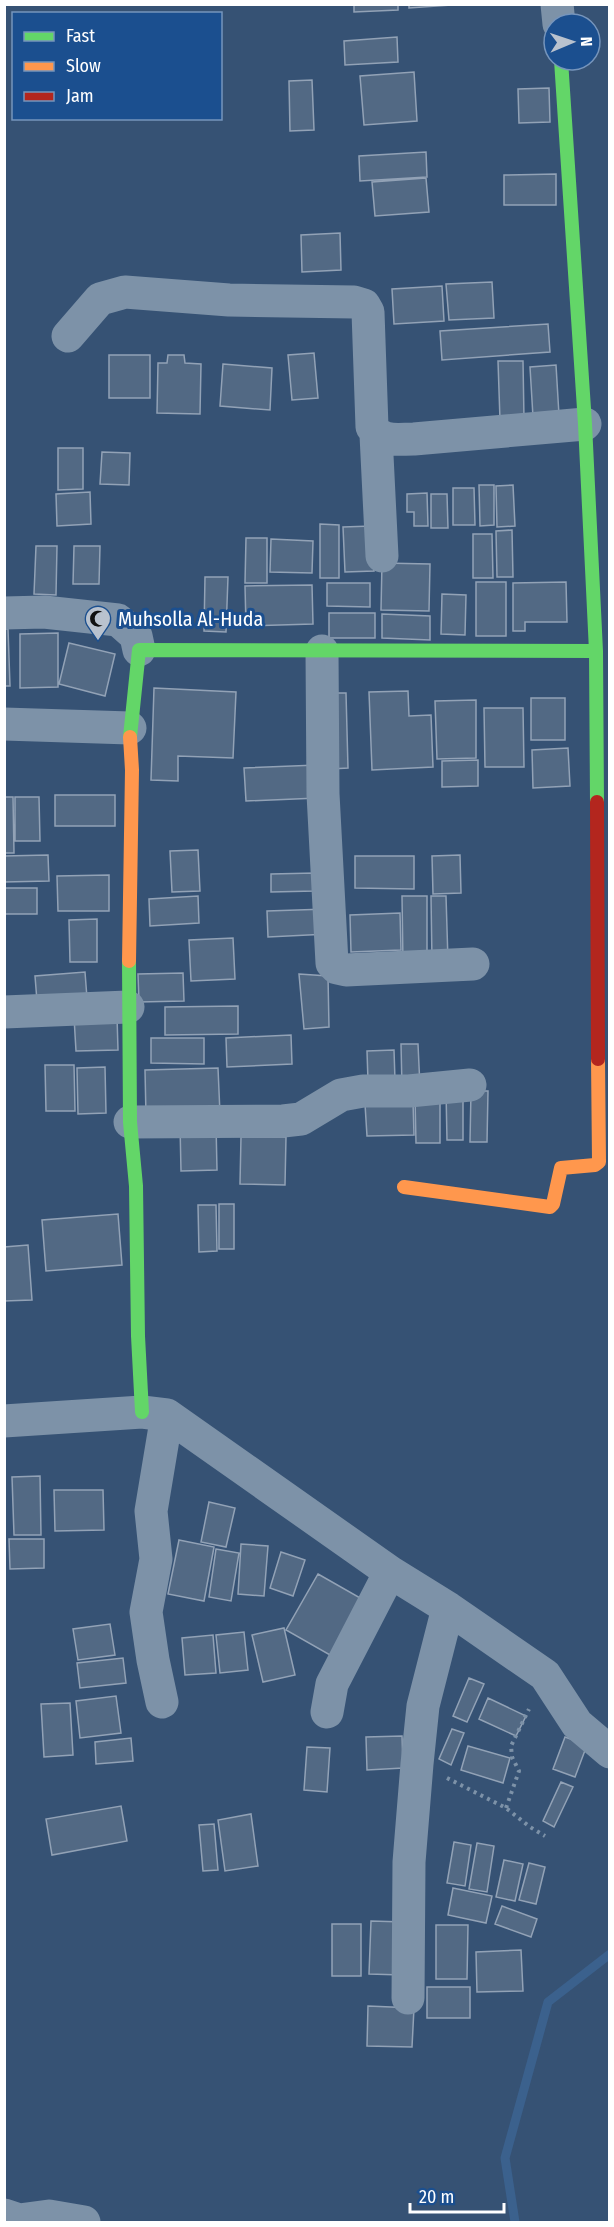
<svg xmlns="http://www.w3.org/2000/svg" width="614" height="2227" font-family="'Fira Sans Condensed',sans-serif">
<rect width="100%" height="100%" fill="#365274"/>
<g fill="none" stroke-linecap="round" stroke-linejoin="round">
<path stroke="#3b618d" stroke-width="9" d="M515,2222L505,2158L548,2002L610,1954"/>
</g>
<path fill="#526984" stroke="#92a2b6" stroke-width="1.5" d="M354,4H398V10L354,12Z
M409,4H451V5L409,8Z
M397,37L398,62L345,65L344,41Z
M414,72L417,121L364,125L360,76Z
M312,80L314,130L290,131L289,81Z
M549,88L550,122L519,123L518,89Z
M426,152L427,177L360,181L359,156Z
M556,174V205H504V175Z
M426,178L429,212L375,216L372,182Z
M340,233L341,270L302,272L301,235Z
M492,282L494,318L449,320L446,284Z
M442,286L444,321L394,324L392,289Z
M548,324L550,352L442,360L440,331Z
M314,353L318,398L292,400L288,355Z
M109,355H150V398H109Z
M168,355H184L185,363L201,364L200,414L157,413L158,363H167Z
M498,361H523L524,419L500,420Z
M223,364L272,368L270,410L220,406Z
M556,365L559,415L533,417L530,367Z
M58,448H83V489L58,490Z
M102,452L130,453L129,485L100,484Z
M479,485H494V525L480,526Z
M513,485L515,526L497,527L496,486Z
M453,488H474L475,525H453Z
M90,492L91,524L57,526L56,494Z
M427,493L428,526H414V512H407V494Z
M431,494H447L448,528H431Z
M320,524L339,525V578H320Z
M372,526L374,571L345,572L343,527Z
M512,530L513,577H497L496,531Z
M473,534H492L493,578H473Z
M246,538H267V583H245Z
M271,539L313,541L312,573L270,572Z
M36,546H57L56,595L34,594Z
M74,546H100L99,584H73Z
M382,563L430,564L429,611L381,610Z
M205,577H228L226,632L204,631Z
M476,582H506V636H476Z
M566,582L567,622H525V631H513V583Z
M327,583H370V607L327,606Z
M312,585L313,624L246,626L245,586Z
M442,594L466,595L465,635L441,634Z
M329,613H375V638H329Z
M382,614L430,616V640L382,638Z
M4,629H8L10,686H4Z
M58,633V687L20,688V634Z
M69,643L115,654L105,696L59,684Z
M154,688L236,692L233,758L178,756V781L151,780Z
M408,691L409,716L431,715L433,767L372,770L369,692Z
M329,693H346L348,768L331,769Z
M531,698H565V740H531Z
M476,700V758L437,759L435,701Z
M484,708H523L524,767H485Z
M568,748L570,786L533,788L532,750Z
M478,760V786L442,787V761Z
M317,765L318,798L246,801L244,768Z
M55,795H115V826H55Z
M4,797H13L14,853H4Z
M15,797H39L40,841H15Z
M198,850L200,891L172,892L170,851Z
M48,855L49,881L4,882V856Z
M460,855L461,893L433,894L432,856Z
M355,856H414V889L355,888Z
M315,873V891L271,892V874Z
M109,875V911H58L57,876Z
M4,888H37V914H4Z
M198,896L199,923L150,926L149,899Z
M402,896H427V963H403Z
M431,896H446L448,961H432Z
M327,909L328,934L268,937L267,911Z
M400,913L401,950L351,952L350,915Z
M97,919V962H70L69,920Z
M233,938L235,979L191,981L189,940Z
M85,972L87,998L37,1001L35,976Z
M183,973L184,1001L139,1002L138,974Z
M299,974L328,976L329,1027L304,1029Z
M238,1006V1034L165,1035V1007Z
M117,1016L118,1050L76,1051L74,1017Z
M291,1035L292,1064L227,1067L226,1038Z
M151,1038H204V1064L151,1063Z
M401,1044H418L420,1087L402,1088Z
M394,1050L395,1080L368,1081L367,1051Z
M45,1065H74L75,1111H46Z
M105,1067L106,1113L78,1114L77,1068Z
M218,1068L220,1114L146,1116L145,1070Z
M446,1091H463V1140H447Z
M471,1091H488L487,1142H470Z
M415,1098H440V1143H416Z
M413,1102L414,1135L367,1136L365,1104Z
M216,1124L217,1170L181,1171L180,1125Z
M241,1137H286L285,1185L240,1184Z
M219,1204H234V1249H219Z
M198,1205H216L217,1251L199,1252Z
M118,1214L122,1265L46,1271L42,1220Z
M28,1245L32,1300L4,1301V1247Z
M40,1476L41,1535H14L12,1477Z
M54,1490H103L104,1530L55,1531Z
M209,1502L235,1508L226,1547L201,1542Z
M9,1539H44V1568L10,1569Z
M179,1540L214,1547L204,1601L168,1594Z
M241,1544L268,1546L264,1596L238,1594Z
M216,1549L239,1553L231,1601L209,1597Z
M281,1552L305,1560L293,1596L270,1588Z
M318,1574L362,1599L330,1655L286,1630Z
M110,1624L115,1655L78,1660L73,1629Z
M284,1628L295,1675L263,1682L252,1635Z
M244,1632L248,1670L220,1673L216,1635Z
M213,1635L216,1673L185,1675L182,1638Z
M123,1658L126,1683L80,1688L77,1663Z
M469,1678L484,1684L467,1722L453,1716Z
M116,1696L121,1733L80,1738L76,1701Z
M488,1698L526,1716L516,1736L479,1719Z
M70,1703L73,1755L44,1757L41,1704Z
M452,1729L464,1733L451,1765L439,1759Z
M402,1736L403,1768L367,1770L366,1737Z
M565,1737L587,1745L575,1777L553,1769Z
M131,1738L133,1761L96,1764L95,1742Z
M468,1746L510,1758L503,1783L461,1770Z
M307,1747L330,1748L327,1792L304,1790Z
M561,1782L573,1787L554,1827L543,1821Z
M121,1806L127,1841L52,1855L46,1819Z
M251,1814L258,1866L225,1871L218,1820Z
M214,1824L218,1870L203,1871L199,1825Z
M454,1842L471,1845L465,1886L447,1883Z
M477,1843L494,1846L487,1892L469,1889Z
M504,1860L523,1864L515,1901L496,1897Z
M529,1863L545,1867L536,1904L519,1900Z
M453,1888L492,1896L486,1923L448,1915Z
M502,1906L537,1919L531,1937L495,1924Z
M371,1921L404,1922L402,1975L369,1974Z
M332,1924H361V1976H332Z
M436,1925H468L467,1979H436Z
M521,1950L523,1991L477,1992L476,1952Z
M427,1987H470V2018H427Z
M368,2006L414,2008L412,2047L367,2046Z"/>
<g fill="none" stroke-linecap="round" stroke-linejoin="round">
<path stroke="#7d92a8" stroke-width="4" stroke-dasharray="3 4.5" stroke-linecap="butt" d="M447,1778L506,1808L530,1827L545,1836
M506,1808L519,1771L512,1757L511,1746L529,1709"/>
<path stroke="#7d92a8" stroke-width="33" d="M557,4L559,24
M68,336L100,299L125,292L229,300L354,302L364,305L368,312L372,427C381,443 397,439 414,439L585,424
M376,435L382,556
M4,613L44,612L118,620L136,636L139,650
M322,651L323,794L332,963L337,968L346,970L473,964
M4,724L130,728
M4,1012L128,1007
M130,1122L283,1121L301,1119L341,1095L363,1091H409L470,1085
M4,1421L142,1412L167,1415L390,1572L448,1608L545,1675L577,1724L610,1752
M162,1702L153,1660L146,1612L156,1559L151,1511L167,1415
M327,1712L332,1684L390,1572
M408,1998L409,1862L417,1764L423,1706L448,1608
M4,2215L19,2220L49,2216L84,2222"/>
<path stroke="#63d668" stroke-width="14" d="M561,60L585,424L596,651L597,802
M130,737L139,650L596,651
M129,961L130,1122L136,1186L138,1336L142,1412"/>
<path stroke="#ff974d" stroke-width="14" d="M129,961L132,770L130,737
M404,1187L550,1207L553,1204L561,1168L595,1165L599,1162L598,1059"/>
<path stroke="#b3261e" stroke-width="14" d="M597,802L598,1059"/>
</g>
<defs>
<symbol id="mosque-pin" viewBox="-11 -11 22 30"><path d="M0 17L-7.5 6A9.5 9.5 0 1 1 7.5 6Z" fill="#b9c2ce" stroke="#1b4f8f"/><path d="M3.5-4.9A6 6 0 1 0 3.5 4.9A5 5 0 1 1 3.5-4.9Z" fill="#111"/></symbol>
</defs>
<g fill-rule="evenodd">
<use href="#mosque-pin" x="83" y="604" width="30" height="40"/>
</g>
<g text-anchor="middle" stroke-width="6" stroke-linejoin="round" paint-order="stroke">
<g font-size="20" fill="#fff" stroke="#1b4f8f" text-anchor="start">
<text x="118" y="626">Muhsolla Al-Huda</text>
</g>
</g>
<rect width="614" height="2227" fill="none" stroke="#ffffff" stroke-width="12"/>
<rect x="12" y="12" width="210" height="108" fill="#1b4f8f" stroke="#7695bc" stroke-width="1.5"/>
<rect x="24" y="32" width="30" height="9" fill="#63d668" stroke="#7695bc" stroke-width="1.5"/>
<text x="66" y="42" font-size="18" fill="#ffffff">Fast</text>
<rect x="24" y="62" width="30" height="9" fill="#ff974d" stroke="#7695bc" stroke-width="1.5"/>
<text x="66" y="72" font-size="18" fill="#ffffff">Slow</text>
<rect x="24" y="92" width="30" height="9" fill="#b3261e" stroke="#7695bc" stroke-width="1.5"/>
<text x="66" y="102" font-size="18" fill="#ffffff">Jam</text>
<g transform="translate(572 42) rotate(88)"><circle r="28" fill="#1b4f8f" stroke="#7695bc" stroke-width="1.5"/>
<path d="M0-4.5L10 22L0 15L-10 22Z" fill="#b9c2ce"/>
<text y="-9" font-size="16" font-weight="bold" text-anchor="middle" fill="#ffffff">N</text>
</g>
<path d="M410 2203v9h94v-9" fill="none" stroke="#ffffff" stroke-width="3"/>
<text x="419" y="2203" font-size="18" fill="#ffffff" stroke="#1b4f8f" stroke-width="4.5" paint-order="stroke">20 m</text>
</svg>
